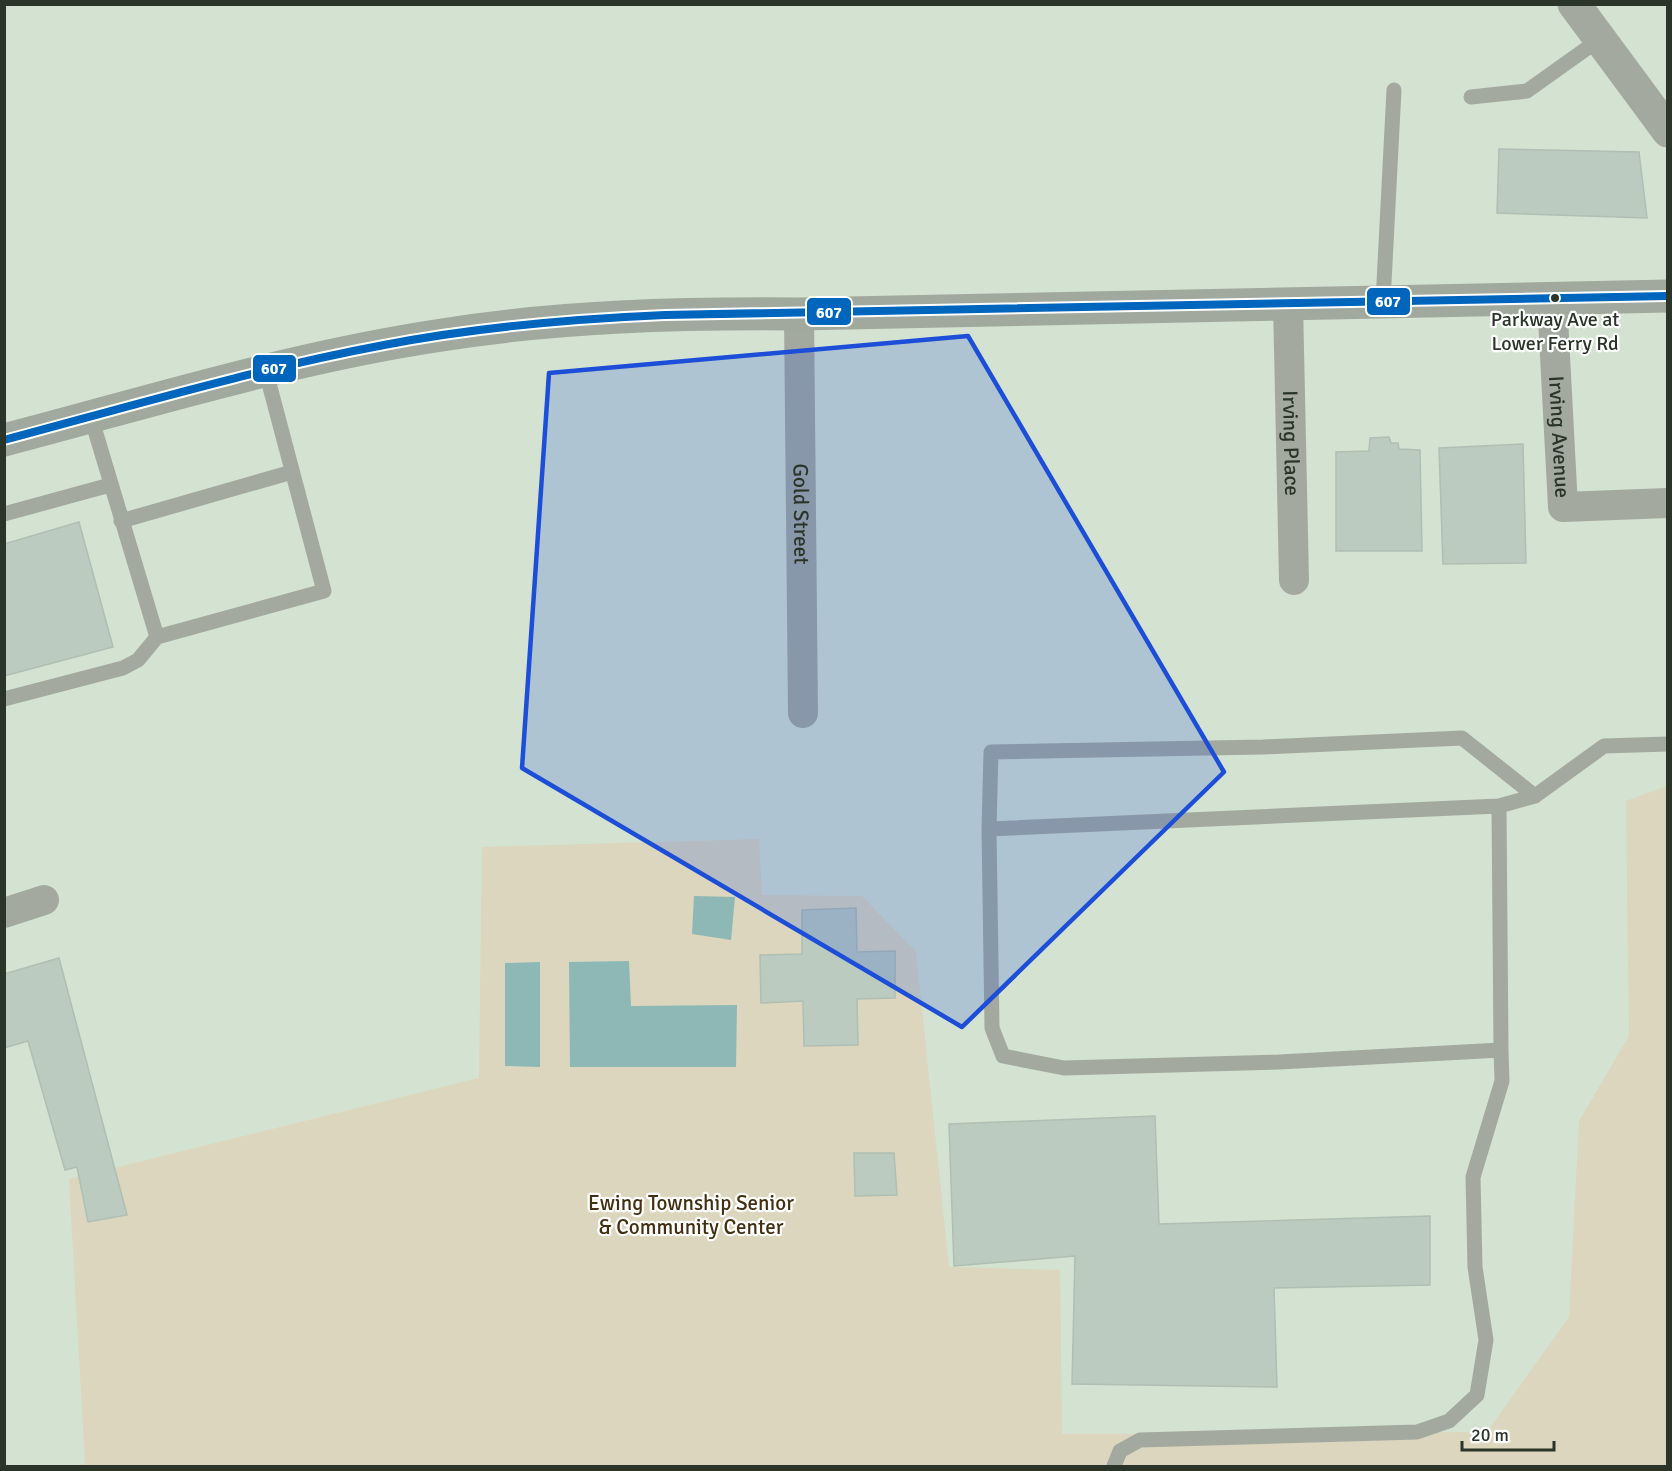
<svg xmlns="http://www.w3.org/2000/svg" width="1672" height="1471" font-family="Signika,sans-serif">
<rect width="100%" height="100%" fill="#d4e2d1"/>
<path fill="#dbd6bd" d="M1667,786V1466H78L85,1463L69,1179L479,1078L482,847L759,839L762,895L862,896L916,952L949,1267L1060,1270L1062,1434L1487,1432L1569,1317L1579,1121L1629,1036L1626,801Z"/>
<path fill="#8db8b6" d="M694,896L735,897L731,940L692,934Z
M629,961L631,1006L737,1005L736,1067H570L569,962Z
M540,962V1067L505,1066V963Z"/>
<path fill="#bbcbc0" stroke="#b0beb3" stroke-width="1.5" d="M1499,149L1639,152L1647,218L1497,213Z
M1389,437L1391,443H1398L1399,449L1420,450L1422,551H1336V452L1369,451L1370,438Z
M1523,444L1526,563L1443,564L1439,448Z
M79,522L113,647L4,676V544Z
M856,908L857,952L895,951V998L857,999L858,1045L804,1046L803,1001L761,1003L760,955L802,954V910Z
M59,958L127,1215L88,1222L77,1167L65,1170L28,1041L4,1048V974Z
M1155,1116L1159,1224L1430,1216V1285L1274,1288L1277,1387L1072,1384L1075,1256L954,1266L949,1124Z
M854,1153H894L897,1195L855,1196Z"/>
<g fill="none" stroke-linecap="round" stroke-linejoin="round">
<path stroke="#a4a99f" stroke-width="15" d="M1471,97L1527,91L1600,39
M1383,302L1394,90
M91,417L157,637L324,591L266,372
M4,514L110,485
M121,521L292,472
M4,699L123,668L138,660L157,637
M1499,806L1501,1050L1279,1062L1064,1068L1003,1056L992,1028L989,829L1499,806L1535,796L1604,746L1668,744
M989,829L991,752L1263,747L1462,738L1535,796
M1114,1466L1120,1451L1140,1440L1417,1432L1449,1421L1477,1395L1486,1340L1475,1267L1473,1177L1502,1081L1501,1050"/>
<g stroke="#a4a99f" stroke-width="30">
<path id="s1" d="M1552,299L1563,507L1668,503"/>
<path id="s2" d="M1288,303L1294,580"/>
<path id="s3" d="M799,314L803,713"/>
<path d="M4,913L44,900"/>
</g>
<path stroke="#a4a99f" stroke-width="33" d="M1574,4L1668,131"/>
<path stroke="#a1a89d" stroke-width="33" d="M4,440C149,402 294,357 442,335C560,316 680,313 799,314L1668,296"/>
<defs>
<path id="bus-1" d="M4,440C131,406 256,369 384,345C477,327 571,319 665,315L1668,296"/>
</defs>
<use href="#bus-1" stroke="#fff" stroke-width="12"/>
<use href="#bus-1" stroke="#0065bd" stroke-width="8"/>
</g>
<path fill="#1d4ed8" fill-opacity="0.2" stroke="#1d4ed8" stroke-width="4.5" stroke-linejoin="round" d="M968,336L1224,772L962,1027L522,768L549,373Z"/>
<circle fill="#2a3429" stroke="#fff" stroke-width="2" cx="1555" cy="298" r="5"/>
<g text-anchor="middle" stroke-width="4.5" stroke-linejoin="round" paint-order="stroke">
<g font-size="20" fill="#2a3429" stroke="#fff">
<text x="1555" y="326">Parkway Ave at<tspan x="1555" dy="24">Lower Ferry Rd</tspan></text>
</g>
<g font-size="21" fill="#2a3429" stroke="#fff">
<text dy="7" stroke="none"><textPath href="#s1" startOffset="138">Irving Avenue</textPath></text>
<text dy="7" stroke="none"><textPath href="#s2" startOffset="140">Irving Place</textPath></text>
<text dy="7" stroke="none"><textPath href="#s3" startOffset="200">Gold Street</textPath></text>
</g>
<g font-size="21" fill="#423010" stroke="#fff">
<text x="691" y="1210">Ewing Township Senior<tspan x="691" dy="24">&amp; Community Center</tspan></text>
</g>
</g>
<g stroke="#fff" stroke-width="2">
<rect x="1366" y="287" width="45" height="29" rx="6" fill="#0065bd"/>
<rect x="806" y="297" width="46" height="29" rx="6" fill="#0065bd"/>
<rect x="252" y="354" width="45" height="29" rx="6" fill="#0065bd"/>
</g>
<g font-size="16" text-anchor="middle" font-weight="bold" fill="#fff">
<text x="1388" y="307">607</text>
<text x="829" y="318">607</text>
<text x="274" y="374">607</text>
</g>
<rect width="1672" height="1471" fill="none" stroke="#2a3429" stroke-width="12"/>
<path d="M1462 1441v9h92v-9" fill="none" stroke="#2a3429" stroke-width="3"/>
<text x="1471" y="1441" font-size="18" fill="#2a3429" stroke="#ffffff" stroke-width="4.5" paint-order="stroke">20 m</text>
</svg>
